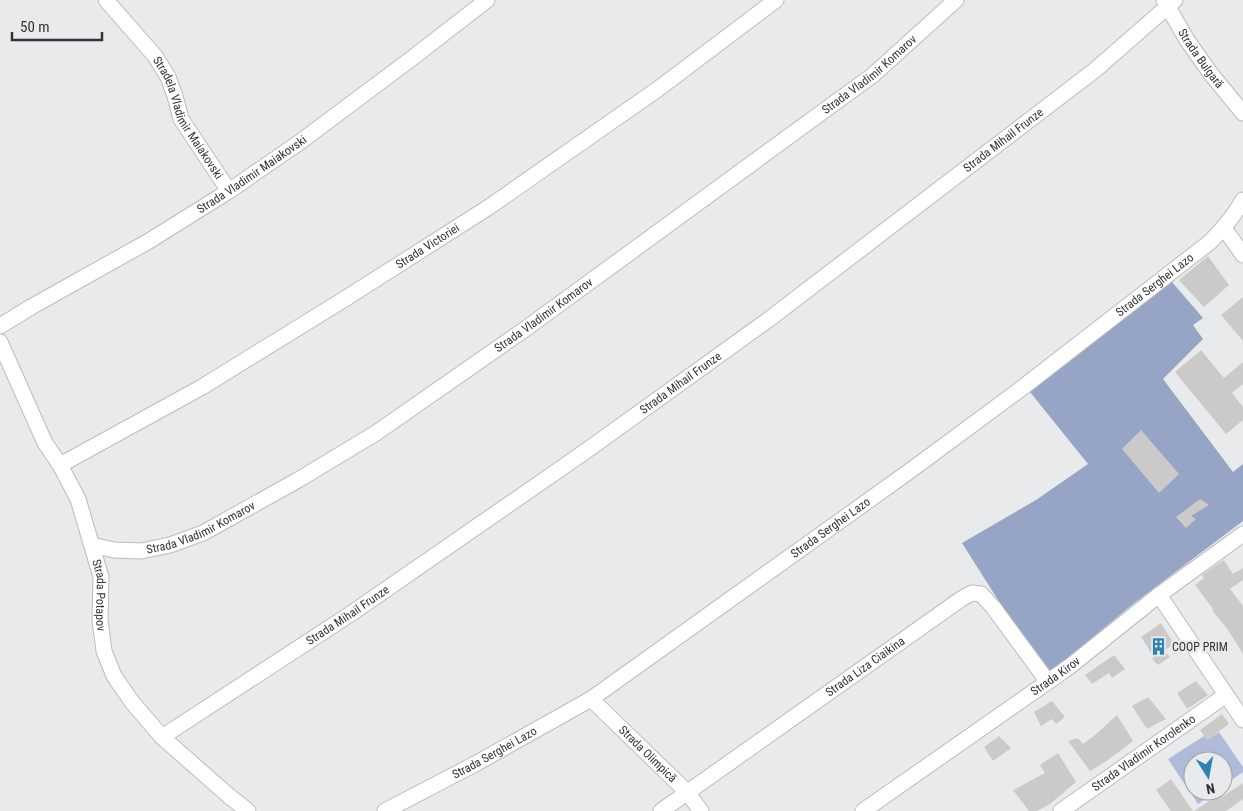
<svg xmlns="http://www.w3.org/2000/svg" width="1243" height="811" font-family="'Roboto Condensed',sans-serif">
<rect width="100%" height="100%" fill="#e9eaec"/>
<path fill="#afbbd9" d="M1219,732L1243,767V772L1223,786V761H1193V791H1217L1198,804L1168,759L1204,736L1207,740Z"/>
<path fill="#96a4c6" d="M1172,282L1203,318L1193,325L1203,339L1163,379L1233,472L1243,464V521L1133,604L1051,672L1005,611L962,543L1036,500L1088,464L1030,392Z"/>
<path fill="#cccac9" d="M1208,256L1229,285L1204,307L1179,280Z
M1243,297V341L1221,315Z
M1201,350L1224,378L1243,362V384L1232,393L1243,407V420L1226,434L1175,372Z
M1141,430L1179,474L1159,493L1122,449Z
M1200,499L1209,505L1191,516L1196,519L1186,528L1176,517Z
M1224,560L1233,574L1243,568V580L1230,589L1243,606V654L1228,630L1212,610L1213,609L1195,585L1204,578L1202,575Z
M1161,623L1174,644L1164,651L1170,657L1158,665L1152,659L1154,657L1141,637Z
M1114,655L1125,669L1112,678L1109,673L1092,684L1085,675Z
M1196,681L1208,695L1187,709L1177,693Z
M1148,697L1166,719L1147,729L1132,706Z
M1052,701L1065,717L1056,724L1052,719L1041,726L1034,712Z
M1222,714L1229,724L1207,740L1200,730Z
M1117,715L1133,741L1108,760L1090,771L1068,741L1078,738L1083,744L1095,735Z
M999,736L1011,748L993,761L984,747Z
M1058,753L1076,782L1050,804L1037,811H1029L1013,790L1045,773L1040,765Z
M1171,779L1193,811H1171L1156,790Z
M1243,783V799L1226,811H1194L1220,794L1222,797Z"/>
<g fill="none" stroke-linecap="round" stroke-linejoin="round">
<defs>
<g id="minor">
<path id="s1" d="M106,0L155,56L168,77L175,96L181,119L229,191"/>
<path id="s2" d="M1164,0L1187,40L1211,74L1243,113"/>
<path d="M1224,228L1243,255"/>
<path id="s3" d="M0,326L31,307L149,241L229,191L300,142L411,59L487,0"/>
<path id="s4" d="M0,342L45,443L60,465L78,499L101,577L100,620L104,651L114,676L132,702L162,737L229,796L248,811"/>
<path id="s5" d="M60,465L202,387L343,300L489,207L658,89L776,0"/>
<path id="s6" d="M92,545L114,550L141,551L170,545L203,533L298,480L376,433L528,327L873,75L956,0"/>
<path d="M1159,595L1243,720"/>
<path id="s7" d="M591,699L687,792L701,811"/>
<path id="s8" d="M162,737L352,613L586,451L768,320L1095,70L1175,0"/>
<path id="s9" d="M385,811L475,764L591,699L907,473L1018,391L1210,242C1223,229 1234,216 1243,200"/>
<path id="s10" d="M661,811L961,599L972,593L981,594L993,607L1048,682"/>
<path id="s11" d="M863,811L1069,667L1159,595L1243,534"/>
<path id="s12" d="M1061,811L1226,695"/>
</g>
</defs>
<use href="#minor" stroke="#bbbcbe" stroke-width="17"/>
<use href="#minor" stroke="#fff" stroke-width="15"/>
</g>
<defs>
<symbol id="building-bare" viewBox="-9 -9 18 18"><path d="M-4-6H4V6H1V3H-1V6H-4ZM-2.5-4.3h1.7v1.8h-1.7ZM.8-4.3h1.7v1.8H.8ZM-2.5-1h1.7V.8h-1.7ZM.8-1h1.7V.8H.8Z" fill="#2c83b2" stroke="#e9eaec" stroke-width="2.5" paint-order="stroke"/></symbol>
</defs>
<g fill-rule="evenodd">
<use href="#building-bare" x="1146" y="634" width="25" height="25"/>
</g>
<g text-anchor="middle" stroke-width="5" stroke-linejoin="round" paint-order="stroke">
<g font-size="12" fill="#323334" stroke="#e9eaec">
<text dy="4" stroke="none"><textPath href="#s2" startOffset="69">Strada Bulgară</textPath></text>
<text dy="4" stroke="none"><textPath href="#s6" startOffset="924">Strada Vladimir Komarov</textPath></text>
<text dy="4" stroke="none"><textPath href="#s1" startOffset="145">Stradela Vladimir Maiakovski</textPath></text>
<text dy="4" stroke="none"><textPath href="#s8" startOffset="1032">Strada Mihail Frunze</textPath></text>
<text dy="4" stroke="none"><textPath href="#s3" startOffset="294">Strada Vladimir Maiakovski</textPath></text>
<text dy="4" stroke="none"><textPath href="#s5" startOffset="428">Strada Victoriei</textPath></text>
<text dy="4" stroke="none"><textPath href="#s9" startOffset="934">Strada Serghei Lazo</textPath></text>
<text dy="4" stroke="none"><textPath href="#s6" startOffset="519">Strada Vladimir Komarov</textPath></text>
<text dy="4" stroke="none"><textPath href="#s8" startOffset="628">Strada Mihail Frunze</textPath></text>
<text dy="4" stroke="none"><textPath href="#s6" startOffset="114">Strada Vladimir Komarov</textPath></text>
<text dy="4" stroke="none"><textPath href="#s9" startOffset="529">Strada Serghei Lazo</textPath></text>
<text dy="4" stroke="none"><textPath href="#s4" startOffset="275">Strada Potapov</textPath></text>
<text dy="4" stroke="none"><textPath href="#s8" startOffset="222">Strada Mihail Frunze</textPath></text>
<text dy="4" stroke="none"><textPath href="#s10" startOffset="250">Strada Liza Ciaikina</textPath></text>
<text dy="4" stroke="none"><textPath href="#s11" startOffset="235">Strada Kirov</textPath></text>
<text dy="4" stroke="none"><textPath href="#s9" startOffset="124">Strada Serghei Lazo</textPath></text>
<text dy="4" stroke="none"><textPath href="#s12" startOffset="101">Strada Vladimir Korolenko</textPath></text>
<text dy="4" stroke="none"><textPath href="#s7" startOffset="79">Strada Olimpică</textPath></text>
</g>
<g font-size="12" fill="#323334" stroke="#e9eaec" text-anchor="start">
<text x="1172" y="651">COOP PRIM</text>
</g>
</g>
<g transform="translate(1208 776) rotate(169)"><circle r="24" fill="#e9eaec" stroke="#a0a1a2"/>
<path d="M0-4L9 19L0 12L-9 19Z" fill="#2c83b2"/>
<text y="-8" font-size="14" font-weight="bold" text-anchor="middle" fill="#323334">N</text>
</g>
<path d="M12 32v8h90v-8" fill="none" stroke="#323334" stroke-width="2.5"/>
<text x="20" y="32" font-size="15" fill="#323334" stroke="#e9eaec" stroke-width="4" paint-order="stroke">50 m</text>
</svg>
